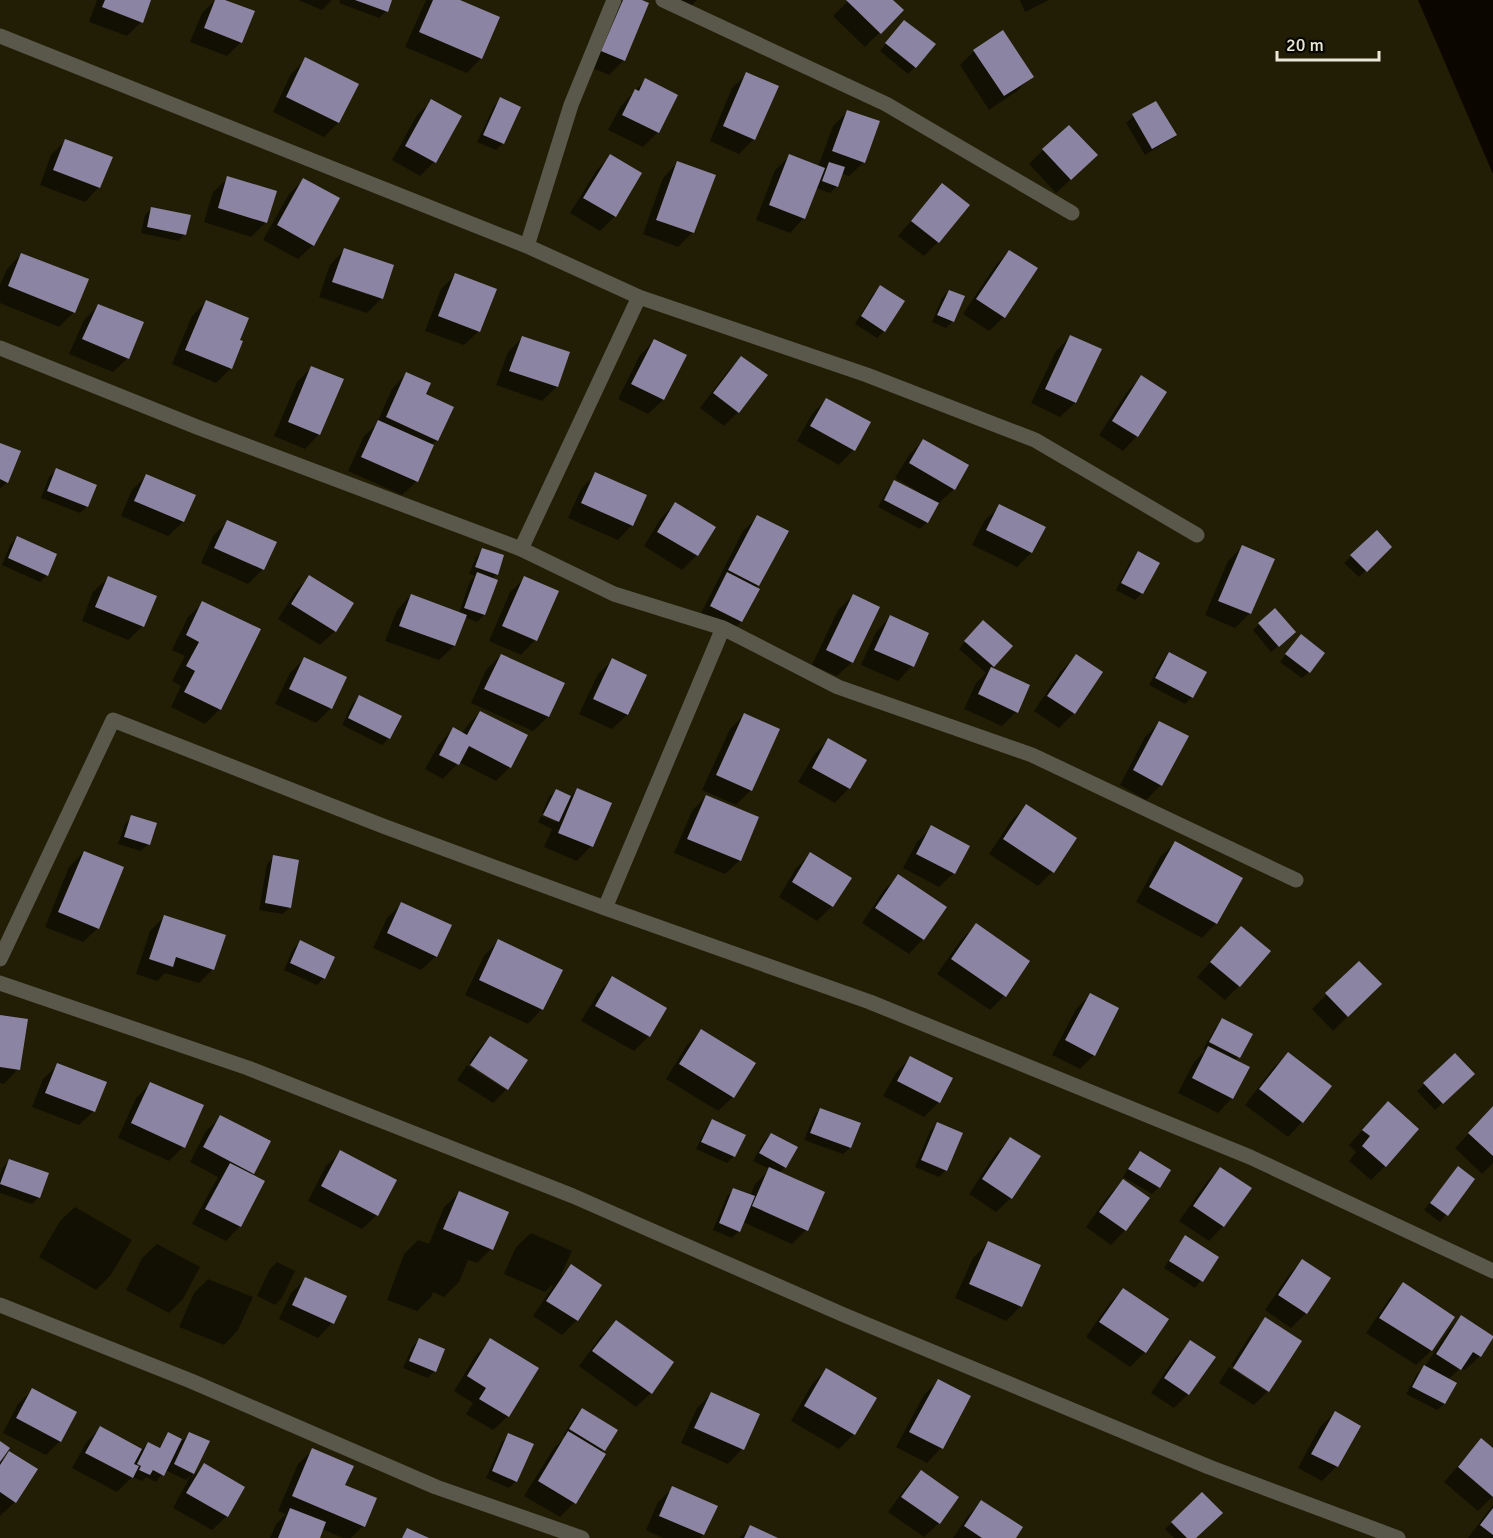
<svg xmlns="http://www.w3.org/2000/svg" width="1493" height="1538" font-family="Signika,sans-serif">
<rect width="100%" height="100%" fill="#221e05"/>
<path fill="#0b0700" d="M1418,0H1493V174Z"/>
<path fill="#0007" d="M97,0H150L141,22L127,36L89,22Z
M215,0H221L241,42L227,56L190,42L202,13Z
M298,0H332L322,10Z
M340,0H390L386,11L379,18L339,3Z
M426,0H456L481,58L467,73L405,47Z
M621,0H638L624,60L609,75L588,66Z
M677,0H697L690,7Z
M849,0H891L902,10L865,47L833,16Z
M1020,0H1049L1025,12Z
M898,28L915,67L908,74L880,51Z
M974,51L1032,76L1017,91L989,110L960,65Z
M306,59L357,84L338,123L324,137L273,112L291,74Z
M747,74L754,139L739,154L710,141L732,88Z
M645,80L676,96L658,132L643,147L608,130L621,106Z
M501,99L503,143L496,150L477,142L494,106Z
M432,101L434,162L420,176L392,160L417,115Z
M848,111L864,162L849,176L841,173L837,186L830,193L816,188L804,218L790,233L756,220L775,170L790,156L818,167L833,126Z
M1133,116L1175,135L1168,141L1145,155L1126,123Z
M66,140L99,187L85,202L40,185L51,155Z
M1043,150L1081,170L1056,193L1029,164Z
M610,156L640,173L615,216L600,231L570,213L596,171Z
M677,163L693,232L678,247L643,234L663,178Z
M228,178L266,222L251,237L204,222L213,192Z
M303,180L313,245L298,259L263,240L289,194Z
M942,185L938,242L924,256L898,236Z
M152,208L185,234L178,241L141,233L145,215Z
M344,250L392,266L381,299L367,313L319,297L330,265Z
M1009,251L1004,317L989,331L963,314L995,266Z
M21,254L74,312L59,327L0,303V285L7,269Z
M455,275L479,331L464,345L425,331L441,289Z
M880,287L884,331L877,338L855,324L873,294Z
M949,291L953,321L946,328L932,322L942,298Z
M206,302L238,341L231,368L216,383L172,364L192,316Z
M99,305L128,358L113,372L69,354L84,320Z
M1071,336L1100,350L1075,403L1060,417L1031,403L1056,351Z
M523,337L569,353L556,387L542,401L496,385L508,352Z
M654,341L685,356L663,400L648,414L618,399L640,355Z
M742,358L738,412L724,426L700,408L727,372Z
M312,367L319,434L305,449L274,436L297,382Z
M406,374L424,395L437,440L431,445L417,481L402,495L348,471L364,436L376,425L392,389Z
M1141,377L1137,436L1123,451L1099,435L1127,392Z
M826,400L869,423L853,450L839,465L797,441L812,414Z
M924,440L954,489L939,503L938,502L927,522L920,529L878,507L888,489L894,482L918,494L919,492L895,478L909,455Z
M0,444L7,482L0,489Z
M56,470L87,506L80,513L41,498L49,477Z
M596,474L632,525L618,540L568,518L581,489Z
M146,476L194,496L183,522L168,536L121,516L132,490Z
M675,504L697,555L682,570L644,546L661,518Z
M1000,506L1031,553L1017,567L972,545L985,520Z
M757,517L758,585L756,588L758,589L741,622L726,636L697,621L743,531Z
M227,522L263,569L248,584L201,563L213,536Z
M1376,532L1390,546L1359,577L1344,563Z
M17,538L47,575L40,582L2,565L10,545Z
M1242,547L1250,613L1235,628L1205,615L1228,561Z
M483,550L496,574L492,579L496,580L484,615L477,622L464,617L454,646L439,660L385,641L397,610L411,595L459,613L470,581L475,576L469,574L476,557Z
M1138,553L1142,593L1135,600L1116,590L1131,560Z
M309,577L335,631L320,645L278,619L295,592Z
M108,578L143,626L128,640L82,621L93,592Z
M525,578L557,592L535,640L521,655L489,641L510,592Z
M853,596L852,662L837,676L812,665L838,610Z
M203,603L220,709L205,724L171,707L181,686L172,681L185,656L172,650L188,617Z
M890,617L927,633L912,666L898,681L861,665L876,632Z
M1259,624L1287,639L1271,652L1253,630Z
M976,629L1010,646L990,668L1016,712L1002,726L964,709L976,683L986,673L959,649Z
M1294,643L1309,672L1302,678L1280,662Z
M1169,654L1192,697L1185,704L1149,685L1162,661Z
M501,655L563,684L548,717L533,731L471,703L486,670Z
M1076,656L1101,673L1074,713L1059,728L1034,711L1061,671Z
M304,659L345,678L330,709L316,723L275,704L290,673Z
M613,660L645,675L627,715L612,729L579,714L598,674Z
M359,697L389,738L382,745L342,725L352,704Z
M480,712L510,767L496,781L459,762L443,779L425,769L439,744L453,729L462,734L466,727Z
M744,715L751,790L736,805L702,790L730,729Z
M1159,723L1161,785L1146,800L1120,785L1145,737Z
M828,740L849,788L835,803L798,782L814,755Z
M556,790L570,797L577,790L610,804L591,846L577,861L544,847L552,829L538,822L541,816L556,822V819L542,813L549,797Z
M706,796L740,860L725,874L674,853L692,811Z
M1026,806L1052,872L1038,886L989,854L1011,821Z
M132,817L148,844L141,851L118,844L125,824Z
M932,827L954,873L939,887L903,868L917,842Z
M1175,843L1241,878L1216,923L1202,938L1136,902L1160,857Z
M84,852L98,928L83,942L45,927L69,867Z
M811,854L849,878L832,906L817,921L779,897L796,868Z
M274,857L290,907L283,914L259,910L267,864Z
M898,876L923,939L909,954L862,923L884,890Z
M401,904L436,956L421,970L373,948L387,918Z
M164,917L213,969L199,983L165,973L157,981L136,974L150,931Z
M976,925L1004,996L990,1010L937,974L961,940Z
M1241,928L1239,986L1225,1000L1197,977Z
M498,941L542,1009L528,1024L465,995L484,956Z
M300,942L324,978L317,985L284,970L293,949Z
M1359,963L1380,984L1333,1031L1312,1009Z
M612,978L665,1009L648,1037L634,1051L581,1021L598,993Z
M1090,995L1094,1055L1080,1069L1052,1055L1076,1009Z
M0,1016L18,1069L4,1084L0,1083Z
M1223,1020L1251,1035L1235,1061L1232,1098L1218,1113L1178,1093L1194,1062L1206,1050L1203,1049L1216,1027Z
M701,1031L733,1097L718,1111L666,1079L687,1045Z
M490,1037L507,1089L506,1090V1086L469,1063L476,1052Z
M1288,1054L1330,1086L1302,1122L1288,1137L1245,1105L1273,1068Z
M1455,1055L1473,1074L1435,1110L1417,1091Z
M910,1058L939,1102L924,1117L883,1096L896,1073Z
M58,1065L94,1111L79,1125L32,1107L43,1079Z
M467,1065L506,1090L493,1103L457,1080Z
M151,1083L183,1147L169,1161L118,1138L136,1098Z
M1493,1108V1163L1482,1174L1455,1148Z
M820,1109L850,1148L843,1154L804,1140L814,1116Z
M221,1117L253,1173L251,1175L240,1226L226,1241L192,1224L218,1177L190,1162L206,1131Z
M1373,1118L1385,1166L1371,1180L1349,1161L1356,1152L1349,1145Z
M712,1121L744,1136L734,1156L727,1163L696,1149L706,1128Z
M937,1124L946,1170L939,1177L915,1167L930,1131Z
M771,1134L785,1167L779,1173L806,1230L792,1244L743,1222L739,1231L732,1238L713,1230L727,1196L734,1190L750,1196L755,1184L770,1169L753,1161L764,1141Z
M1011,1139V1198L996,1212L969,1194L996,1153Z
M341,1152L377,1215L362,1229L308,1201L326,1166Z
M1140,1153L1159,1187L1152,1194L1123,1177L1133,1160Z
M9,1161L39,1197L32,1204L0,1193V1175L2,1168Z
M1220,1168L1223,1226L1209,1241L1179,1221L1206,1183Z
M1458,1168L1473,1179L1440,1222L1424,1210Z
M1123,1181L1148,1199L1125,1230L1111,1245L1086,1227L1109,1195Z
M459,1193L491,1249L477,1263L468,1260L459,1282L444,1297L433,1292L431,1297L417,1311L387,1300L404,1254L418,1240L429,1244L444,1207Z
M75,1207L132,1240L110,1276L96,1290L39,1257L60,1221Z
M531,1233L572,1251L560,1277L571,1266L600,1285L577,1320L562,1335L533,1316L553,1286L552,1285L545,1292L504,1274L516,1247Z
M1186,1237L1217,1258L1195,1288L1164,1268L1179,1244Z
M988,1243L1039,1266L1020,1307L1006,1321L955,1298L973,1258Z
M157,1244L200,1267L183,1299L169,1313L126,1290L142,1258Z
M1302,1261L1329,1278L1306,1313L1291,1328L1265,1310L1288,1276Z
M277,1262L295,1271L282,1298L275,1305L257,1296L270,1269Z
M208,1279L253,1297L238,1330L224,1345L179,1327L194,1293Z
M306,1279L332,1323L318,1338L279,1319L291,1293Z
M1403,1284L1453,1317L1431,1351L1416,1365L1366,1333L1389,1299Z
M1123,1290L1167,1320L1145,1352L1130,1367L1086,1337L1109,1304Z
M1461,1317L1480,1356L1465,1370L1460,1368L1448,1380L1455,1383L1444,1404L1437,1410L1406,1394L1417,1374L1424,1368L1447,1332Z
M1266,1319L1268,1391L1267,1392V1388L1231,1365L1251,1334Z
M616,1322L651,1393L636,1407L579,1366L601,1336Z
M419,1340L434,1371L428,1378L403,1368L412,1347Z
M491,1340L508,1416L493,1430L466,1414L473,1403L454,1391L476,1355Z
M1191,1342L1188,1394L1174,1408L1151,1393L1176,1356Z
M1229,1367L1267,1392L1254,1405L1219,1383Z
M826,1370L875,1398L854,1434L839,1449L791,1421L812,1384Z
M938,1381L969,1397L941,1448L927,1463L896,1447L924,1395Z
M32,1390L60,1441L46,1455L3,1433L18,1404Z
M711,1394L742,1449L728,1464L681,1443L697,1408Z
M582,1409L616,1430L601,1453L574,1503L560,1517L524,1496L554,1448L565,1437L563,1436L575,1416Z
M1335,1413L1359,1426L1337,1466L1322,1481L1298,1468L1320,1427Z
M100,1428L141,1450L148,1444L158,1449L169,1434L182,1441L189,1434L208,1442L191,1478L204,1465L227,1516L212,1530L173,1508L191,1475L186,1480L165,1470L156,1482L146,1477L142,1481L132,1477L117,1492L72,1468L86,1443Z
M509,1435L516,1481L509,1488L486,1478L502,1442Z
M1481,1440L1493,1450V1496L1478,1511L1444,1482Z
M313,1450L343,1485L363,1526L351,1538H343L322,1529L319,1538H270L276,1524L286,1514L278,1511L298,1464Z
M9,1453L15,1502L0,1516V1462Z
M921,1472L939,1523L924,1537L888,1512L907,1486Z
M673,1488L703,1535L700,1538H663L646,1530L658,1502Z
M1202,1494L1194,1538H1174L1165,1529Z
M981,1502L1014,1538H953L967,1517Z
M1493,1505V1538H1468Z
M751,1526L774,1538H739Z"/>
<path fill="#8c84a3" d="M105,0H151L143,23L102,7Z
M215,0H225L255,11L242,43L204,28Z
M355,0H392L388,12Z
M433,0H460L500,17L482,59L419,32Z
M623,0H642L649,3L625,61L601,51Z
M846,0H893L904,10L881,34Z
M904,20L936,44L916,68L885,43Z
M1003,30L1034,77L1004,96L973,50Z
M305,57L359,84L339,123L286,97Z
M746,72L779,86L755,140L723,126Z
M645,78L678,95L659,133L622,115L635,89L639,91Z
M500,97L521,107L504,144L483,135Z
M431,99L462,116L436,163L405,146Z
M1156,101L1177,135L1152,149L1132,114Z
M847,110L880,121L865,163L832,151Z
M1069,125L1098,155L1071,180L1042,149Z
M65,139L113,157L100,188L53,170Z
M610,154L642,173L616,217L583,198Z
M789,154L825,168L805,219L769,205Z
M677,161L716,175L694,233L656,220Z
M829,162L845,167L838,187L822,181Z
M227,176L277,191L267,223L218,208Z
M303,178L340,198L314,246L277,225Z
M942,183L970,205L939,243L911,221Z
M151,207L191,215L186,235L147,227Z
M344,248L394,265L383,299L332,282Z
M1009,250L1038,268L1005,318L976,299Z
M21,253L89,279L75,313L8,286Z
M455,273L497,289L480,332L438,316Z
M880,285L905,301L885,332L861,316Z
M949,290L965,296L954,322L937,315Z
M206,300L249,318L240,340L243,341L232,369L185,350Z
M98,304L144,322L129,359L82,339Z
M1070,335L1102,349L1076,403L1045,389Z
M522,336L570,352L558,387L509,371Z
M654,339L687,355L664,400L631,384Z
M741,356L768,375L739,413L713,393Z
M311,366L344,379L320,435L288,422Z
M406,372L431,383L426,394L454,407L438,441L386,417Z
M1141,375L1167,392L1138,437L1112,421Z
M826,398L871,422L855,451L810,426Z
M378,420L434,445L418,482L361,457Z
M923,439L969,465L955,490L909,463Z
M0,443L21,451L8,483L0,479Z
M56,468L97,485L88,507L47,491Z
M595,472L647,495L633,526L581,503Z
M146,474L196,495L184,522L134,501Z
M894,480L939,503L928,523L884,500Z
M675,502L716,527L698,556L657,532Z
M999,504L1046,527L1032,553L986,530Z
M757,515L789,531L759,586L728,570Z
M227,520L277,542L264,570L214,548Z
M1377,530L1392,547L1367,572L1350,555Z
M17,536L57,554L48,576L8,558Z
M1242,545L1275,559L1251,614L1218,601Z
M482,548L504,555L498,575L475,567Z
M1138,551L1160,563L1143,594L1121,583Z
M477,572L498,580L485,615L464,608Z
M727,572L760,589L742,622L710,606Z
M309,575L354,603L336,632L291,604Z
M108,576L157,596L144,627L95,607Z
M524,576L559,591L537,641L502,626Z
M411,594L467,615L455,646L399,626Z
M853,594L880,607L853,663L826,650Z
M202,601L261,629L221,710L184,692L195,671L186,666L199,642L186,635Z
M1275,608L1296,632L1279,647L1258,623Z
M890,615L929,633L914,667L874,650Z
M983,620L1013,646L994,667L964,641Z
M1301,634L1325,653L1310,673L1285,654Z
M1169,652L1207,672L1193,698L1155,678Z
M501,654L565,683L549,717L484,689Z
M1076,654L1103,672L1075,714L1047,696Z
M304,657L347,677L332,709L289,689Z
M612,658L647,675L628,715L593,699Z
M991,667L1030,685L1018,713L978,694Z
M359,695L402,716L390,739L348,718Z
M480,711L528,735L511,768L469,746L459,765L439,755L453,727L467,735Z
M744,713L780,729L752,791L716,775Z
M1159,721L1189,736L1162,786L1133,770Z
M828,738L867,760L850,789L812,768Z
M577,788L612,803L593,847L558,833Z
M556,789L571,796L559,822L543,815Z
M706,795L759,817L741,861L687,839Z
M1026,804L1077,838L1054,873L1003,839Z
M131,815L157,823L150,845L124,837Z
M931,825L970,846L955,874L916,854Z
M1175,841L1243,878L1217,924L1149,887Z
M84,851L124,867L99,929L58,912Z
M810,852L852,878L833,907L792,882Z
M273,855L299,860L291,908L265,903Z
M898,874L947,907L924,940L875,908Z
M401,902L452,925L437,957L387,933Z
M164,915L226,935L214,970L176,957L173,967L149,959Z
M976,923L1030,961L1006,997L951,959Z
M1241,926L1271,951L1240,987L1210,962Z
M498,939L563,970L543,1010L479,980Z
M300,940L335,957L325,979L290,963Z
M1359,961L1382,984L1348,1017L1325,993Z
M612,976L667,1008L650,1037L595,1006Z
M1090,993L1119,1008L1095,1056L1065,1040Z
M0,1015L28,1019L20,1070L0,1067Z
M1222,1018L1253,1034L1240,1058L1209,1042Z
M701,1029L756,1063L734,1098L679,1064Z
M490,1036L528,1060L508,1090L470,1065Z
M1208,1046L1250,1067L1233,1099L1192,1078Z
M1288,1052L1332,1086L1303,1123L1259,1089Z
M1455,1053L1475,1074L1443,1104L1423,1083Z
M910,1056L953,1078L940,1103L897,1081Z
M57,1063L107,1082L95,1112L45,1093Z
M150,1082L204,1105L185,1148L131,1123Z
M1388,1101L1419,1129L1386,1167L1362,1146L1370,1136L1362,1130Z
M1493,1106V1156L1468,1133Z
M820,1108L861,1123L851,1148L810,1133Z
M220,1115L271,1141L254,1174L203,1147Z
M712,1119L746,1135L735,1157L701,1142Z
M937,1122L963,1133L947,1171L921,1160Z
M771,1133L798,1147L786,1168L759,1153Z
M1010,1137L1041,1156L1012,1199L982,1179Z
M340,1150L397,1180L378,1216L321,1186Z
M1140,1151L1171,1170L1160,1188L1128,1169Z
M9,1159L49,1173L40,1198L0,1184Z
M230,1163L265,1181L241,1227L205,1209Z
M1458,1166L1475,1179L1448,1216L1430,1203Z
M769,1167L825,1192L808,1231L752,1206Z
M1220,1167L1252,1188L1224,1227L1193,1206Z
M1123,1179L1150,1198L1126,1231L1099,1212Z
M733,1188L755,1196L740,1232L719,1223Z
M459,1191L509,1212L493,1250L443,1229Z
M1185,1235L1219,1257L1203,1282L1169,1261Z
M988,1241L1041,1265L1022,1307L969,1284Z
M1302,1259L1331,1278L1307,1314L1278,1295Z
M571,1264L602,1285L578,1321L546,1301Z
M305,1277L347,1296L334,1324L292,1305Z
M1403,1282L1455,1317L1432,1351L1379,1318Z
M1123,1288L1169,1319L1146,1353L1099,1322Z
M1461,1315L1493,1336V1338L1481,1357L1473,1352L1461,1370L1436,1354Z
M1265,1317L1302,1341L1269,1392L1233,1368Z
M616,1320L674,1362L652,1394L592,1351Z
M419,1338L445,1349L436,1372L409,1361Z
M490,1338L539,1368L509,1417L479,1399L486,1388L467,1376Z
M1190,1340L1216,1357L1189,1395L1164,1378Z
M1424,1365L1457,1383L1445,1404L1412,1387Z
M826,1368L877,1398L855,1435L804,1406Z
M938,1379L971,1396L943,1449L909,1432Z
M32,1388L77,1412L61,1442L16,1418Z
M711,1392L760,1414L744,1450L694,1428Z
M582,1408L618,1430L605,1451L569,1429Z
M1335,1411L1361,1426L1338,1467L1311,1454Z
M100,1426L142,1449L134,1464L139,1466L133,1478L85,1453Z
M568,1431L606,1454L576,1504L538,1481Z
M168,1432L182,1439L164,1476L153,1470L150,1475L139,1470L141,1466L137,1464L148,1442L160,1448Z
M189,1432L210,1441L194,1474L174,1464Z
M508,1433L534,1444L517,1482L492,1471Z
M1481,1438L1493,1448V1497L1458,1467Z
M0,1441L10,1448L0,1462Z
M312,1448L354,1466L345,1485L377,1498L365,1527L292,1496Z
M9,1451L38,1469L16,1503L0,1492V1465Z
M204,1463L245,1487L228,1517L186,1493Z
M921,1470L959,1497L940,1524L901,1497Z
M672,1486L718,1506L704,1535L659,1516Z
M1202,1492L1223,1513L1196,1538H1187L1171,1522Z
M981,1500L1023,1527L1016,1538H982L964,1526Z
M290,1508L326,1522L320,1538H278Z
M1493,1508V1535L1480,1525Z
M750,1525L778,1538H744Z
M407,1528L429,1538H402Z"/>
<g fill="none" stroke-linecap="round" stroke-linejoin="round">
<path stroke="#5a584b" stroke-width="15" d="M663,0L886,104L1072,213
M0,36L527,246L639,297L867,375L1035,440L1197,535
M527,246L571,105L614,0
M0,348L197,427L521,549L614,594L723,628L838,687L1032,755L1296,880
M521,549L639,297
M605,908L723,628
M0,959L113,720L383,826L605,908L870,1002L1250,1157L1493,1271
M0,983L248,1068L573,1196L844,1315L1209,1467L1398,1538
M0,1305L191,1381L436,1487L582,1538"/>
</g>
<path d="M1277 51v9h102v-9" fill="none" stroke="#e9e7d8" stroke-width="3"/>
<text x="1286" y="51" font-size="18" fill="#e9e7d8" stroke="#090802" stroke-width="4.5" paint-order="stroke">20 m</text>
</svg>
